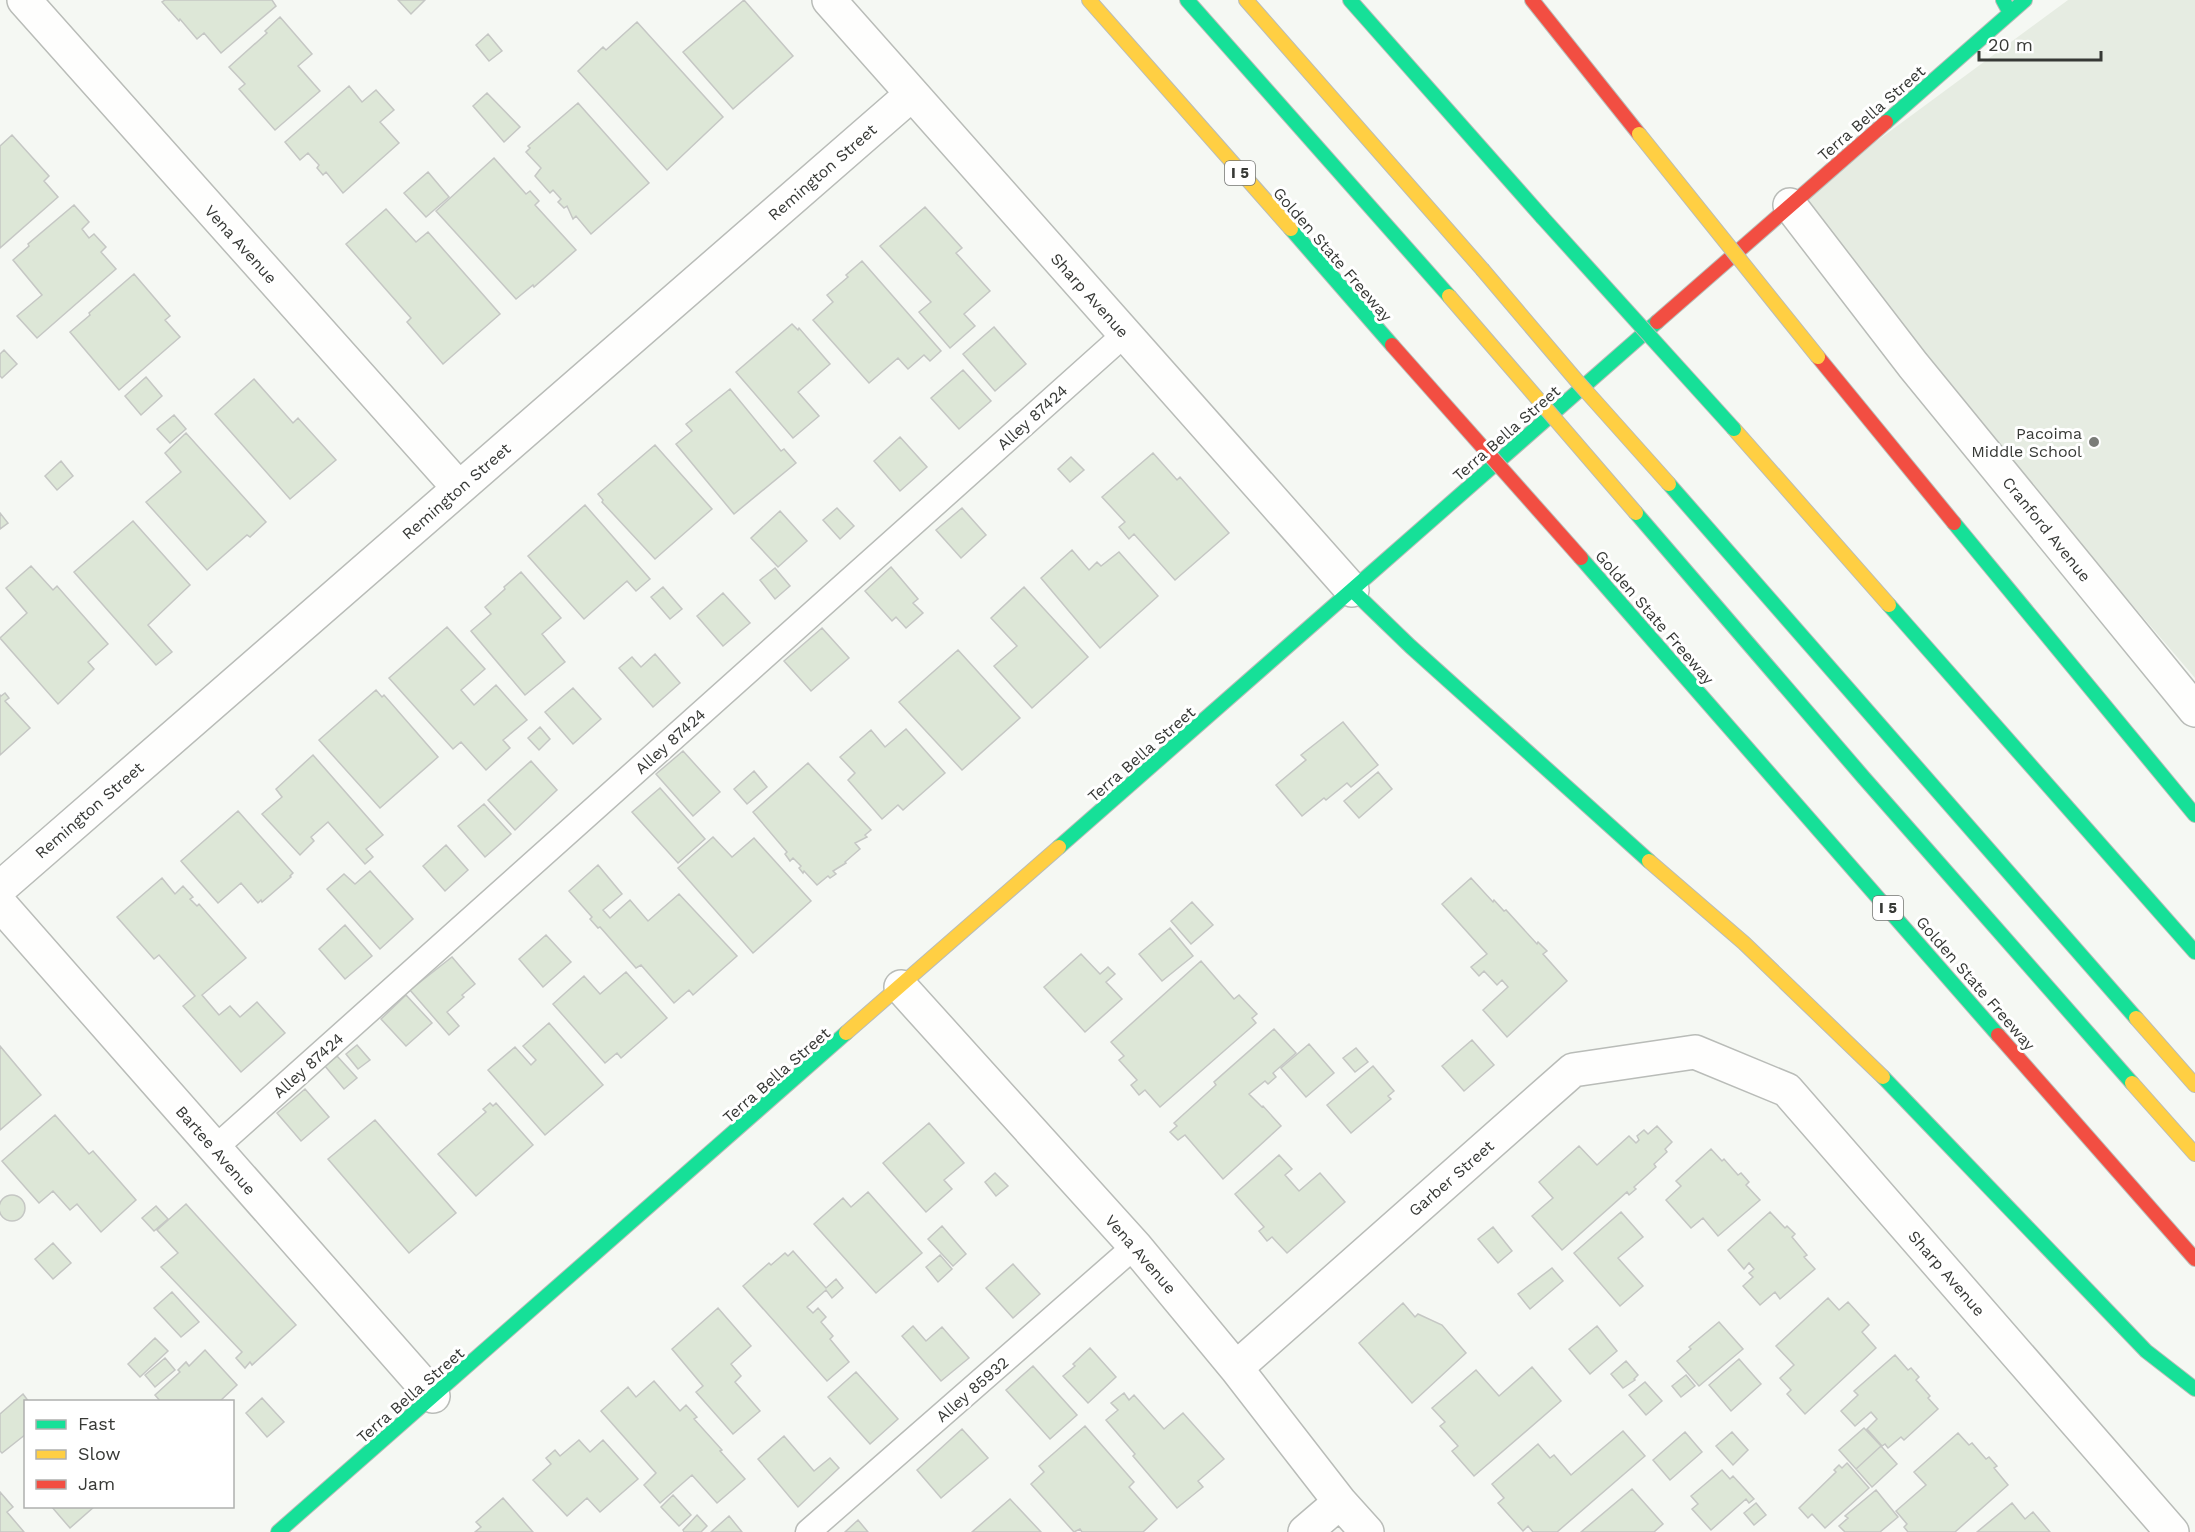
<svg xmlns="http://www.w3.org/2000/svg" width="2195" height="1532" font-family="'Work Sans',sans-serif">
<rect width="100%" height="100%" fill="#f5f8f3"/>
<path fill="#e6ece2" d="M2068,0H2195V678L1790,205Z"/>
<path fill="#dde7d7" stroke="#c5c7c4" stroke-width="1.5" d="M165,0H272L276,6L221,53L204,33L197,39L180,19L179,21L162,2Z
M398,0H425L411,14Z
M744,0L793,56L733,109L683,52Z
M280,17L312,54L298,66L320,91L275,130L239,89L245,84L229,67L267,33L265,31Z
M637,22L723,117L667,170L578,71L603,47L606,50Z
M488,34L502,51L489,61L476,45Z
M349,86L362,102L376,90L394,110L380,122L399,143L343,193L326,172L323,175L317,168L319,165L308,153L300,160L285,142Z
M487,93L520,127L504,142L473,106Z
M578,103L649,183L591,234L576,216L573,219L567,206L564,208L558,202L561,199L553,190L550,193L535,176L541,168L526,152L530,148L528,146Z
M12,135L49,176L44,181L58,197L0,248V146Z
M494,158L526,194L530,191L539,201L535,205L576,250L534,287L533,285L516,299L436,211Z
M428,172L449,197L426,217L404,193Z
M74,205L89,222L82,229L89,238L94,234L106,247L101,252L116,269L37,338L17,316L42,295L13,260L29,246L28,244Z
M925,207L962,248L956,253L990,291L964,314L975,326L950,348L919,312L931,302L880,246Z
M386,209L416,242L428,232L500,314L443,364L407,322L411,318L346,244Z
M862,261L941,351L930,361L924,355L908,369L898,358L869,383L813,320L833,302L827,295L848,277L846,275Z
M134,274L170,316L165,320L180,337L119,390L70,332L90,315L89,313Z
M792,324L798,330L799,328L830,364L798,392L819,416L793,438L736,372Z
M994,327L1026,364L995,391L963,354Z
M4,350L17,364L2,378L0,376V354Z
M963,370L991,401L959,429L931,398Z
M146,377L162,396L141,415L125,396Z
M254,379L293,423L298,418L336,460L290,499L215,414Z
M730,389L781,451L784,449L796,463L734,514L676,444L692,431L686,424Z
M174,415L186,429L170,443L157,429Z
M186,433L266,522L250,537L247,535L207,570L146,502L181,472L165,453Z
M900,437L927,467L900,491L874,461Z
M655,445L712,509L655,559L602,502L603,500L598,494Z
M1153,453L1177,480L1180,477L1229,533L1175,580L1134,534L1129,539L1119,527L1125,522L1102,497Z
M1071,457L1084,470L1070,482L1058,469Z
M61,461L73,476L57,490L45,476Z
M585,505L650,579L636,591L627,581L584,619L528,556Z
M837,508L854,526L840,539L823,520Z
M962,508L986,535L961,558L936,530Z
M780,511L807,541L778,567L751,538Z
M0,513L8,523L0,529Z
M133,521L190,585L148,625L172,652L156,665L74,572Z
M1072,550L1089,570L1097,562L1101,566L1119,552L1158,596L1100,648L1041,578Z
M31,566L53,590L57,586L108,644L88,662L94,669L58,704L0,638L27,613L6,588Z
M891,567L918,599L913,603L923,613L906,628L896,617L892,621L865,591Z
M775,568L790,586L775,599L760,580Z
M521,572L561,618L542,634L565,662L525,695L471,631L491,614L485,607L505,589L504,587Z
M663,587L682,609L670,619L651,597Z
M1024,587L1088,657L1032,708L994,666L1017,646L991,618Z
M723,593L750,623L723,646L697,616Z
M447,627L485,669L461,690L474,705L496,685L527,720L503,740L510,748L486,770L461,742L453,749L389,678Z
M822,628L849,658L811,691L784,661Z
M958,650L1020,718L962,770L899,702Z
M655,654L680,683L653,707L619,668L632,657L641,667Z
M573,688L601,719L573,744L545,712Z
M376,690L382,697L384,695L438,757L380,808L319,740Z
M5,693L9,698L5,701L30,728L0,755V695L1,696Z
M1343,722L1378,765L1351,787L1347,783L1326,800L1324,798L1302,816L1276,785L1306,760L1301,755Z
M540,727L550,739L539,750L528,738Z
M906,729L945,773L903,810L898,805L882,819L848,780L855,773L840,757L871,730L885,747Z
M683,751L720,792L693,816L656,774Z
M313,755L383,835L366,849L373,857L365,864L328,822L311,837L314,841L300,855L262,814L282,797L276,789Z
M531,761L557,790L515,830L488,800Z
M808,763L871,830L865,835L867,837L855,843L860,849L845,862L846,863L833,871L836,874L830,878L828,876L817,885L804,871L803,873L799,868L801,866L793,858L790,861L785,854L787,852L753,812Z
M754,771L767,787L747,804L734,789Z
M1378,772L1392,789L1359,818L1344,801Z
M660,788L705,839L678,863L632,812Z
M484,804L511,834L485,857L458,826Z
M238,811L293,873L290,876L291,877L262,902L261,900L258,903L241,883L218,903L181,861Z
M713,837L732,857L754,838L811,901L753,953L678,868Z
M446,845L468,870L445,891L423,866Z
M598,865L622,894L603,910L610,918L630,900L648,921L679,894L737,956L693,995L689,990L674,1003L641,965L636,968L600,927L598,928L590,919L592,917L569,891Z
M370,871L413,919L380,949L327,889L344,874L355,884Z
M162,878L175,894L183,886L193,897L190,899L197,906L199,904L246,958L202,995L219,1015L230,1006L240,1017L257,1002L285,1033L241,1072L183,1006L195,996L159,955L154,959L117,917Z
M1471,878L1493,902L1494,900L1504,911L1506,910L1537,944L1538,942L1547,951L1543,954L1567,981L1507,1037L1483,1010L1508,987L1502,980L1497,985L1484,971L1479,976L1471,967L1487,954L1442,904Z
M1192,902L1213,925L1191,944L1171,921Z
M345,925L372,956L345,979L319,949Z
M1170,928L1193,956L1162,981L1139,954Z
M546,935L571,962L543,987L519,959Z
M1081,954L1100,974L1108,967L1115,974L1106,982L1122,999L1085,1032L1044,987Z
M452,957L475,984L462,995L464,997L447,1012L459,1026L449,1035L410,990Z
M1201,961L1234,999L1239,995L1257,1014L1252,1018L1256,1023L1160,1107L1145,1090L1139,1095L1131,1085L1137,1080L1119,1060L1124,1056L1111,1042Z
M626,972L667,1018L621,1058L617,1053L605,1063L553,1004L584,976L600,994Z
M406,995L432,1023L406,1046L381,1019Z
M549,1023L603,1085L545,1135L488,1070L515,1047L531,1065L536,1060L523,1046Z
M1274,1029L1296,1053L1273,1073L1276,1077L1268,1084L1265,1081L1249,1094L1262,1107L1263,1106L1281,1126L1223,1179L1185,1135L1178,1140L1170,1132L1177,1126L1174,1123L1216,1085L1214,1082Z
M1472,1040L1494,1065L1464,1091L1442,1066Z
M1309,1044L1334,1073L1306,1097L1281,1068Z
M357,1045L370,1060L358,1069L346,1054Z
M0,1046L41,1095L0,1130Z
M1356,1048L1368,1062L1355,1072L1343,1058Z
M337,1056L357,1078L344,1089L325,1066Z
M1373,1066L1394,1091L1388,1096L1391,1099L1351,1133L1327,1105Z
M305,1089L329,1117L301,1141L277,1113Z
M490,1103L493,1106L496,1103L533,1145L476,1196L438,1154L486,1112L483,1109Z
M55,1115L89,1154L93,1151L136,1200L101,1232L77,1204L70,1210L53,1191L39,1203L2,1161Z
M375,1120L456,1213L409,1253L328,1159Z
M929,1123L964,1163L944,1180L952,1189L926,1212L883,1163Z
M1657,1126L1672,1142L1665,1149L1667,1152L1654,1164L1656,1167L1634,1187L1636,1189L1629,1195L1627,1192L1562,1250L1532,1216L1553,1198L1539,1182L1579,1146L1597,1165L1629,1136L1636,1143L1639,1140L1637,1136L1644,1130L1648,1134Z
M1711,1149L1722,1161L1724,1159L1738,1175L1741,1173L1749,1182L1746,1185L1760,1200L1718,1236L1703,1218L1691,1228L1666,1200L1681,1186L1676,1181Z
M1279,1155L1292,1169L1285,1175L1299,1191L1320,1173L1345,1202L1287,1253L1272,1237L1267,1241L1259,1231L1264,1227L1235,1194Z
M995,1173L1008,1186L996,1196L985,1182Z
M868,1192L922,1253L876,1293L814,1224L843,1198L851,1207Z
M-1 1208a13 13 0 1 1 26 0a13 13 0 1 1-26 0Z
M186,1204L296,1325L252,1365L250,1362L245,1368L236,1358L242,1352L161,1267L178,1253L157,1230Z
M156,1206L168,1219L154,1231L142,1218Z
M1621,1212L1643,1237L1618,1258L1643,1286L1620,1306L1574,1253Z
M1770,1212L1785,1228L1787,1226L1795,1234L1792,1237L1807,1255L1804,1257L1815,1269L1780,1299L1775,1292L1760,1305L1743,1286L1753,1277L1749,1273L1754,1269L1749,1263L1744,1269L1728,1250Z
M942,1226L966,1254L953,1266L928,1239Z
M1493,1227L1512,1251L1498,1263L1478,1239Z
M53,1243L71,1263L53,1279L35,1259Z
M793,1251L826,1288L836,1279L843,1288L832,1298L826,1290L807,1307L813,1313L818,1308L826,1317L821,1322L833,1336L830,1339L849,1362L827,1381L743,1286L769,1263L771,1265L785,1253L788,1256Z
M940,1255L952,1269L938,1282L926,1267Z
M1013,1264L1040,1294L1013,1318L986,1288Z
M1552,1268L1563,1281L1530,1309L1518,1294Z
M172,1292L199,1322L181,1337L154,1308Z
M1828,1298L1839,1310L1848,1302L1869,1325L1862,1332L1876,1348L1805,1414L1787,1394L1791,1390L1780,1378L1794,1365L1776,1346Z
M1403,1303L1415,1317L1418,1314L1442,1325L1466,1353L1412,1403L1359,1343Z
M718,1308L751,1346L731,1364L741,1376L735,1382L760,1411L733,1434L696,1392L703,1386L672,1349Z
M1719,1322L1743,1349L1699,1386L1677,1361L1691,1349L1689,1347Z
M913,1326L926,1341L942,1327L969,1358L941,1381L902,1336Z
M1597,1326L1617,1351L1590,1374L1569,1349Z
M155,1338L168,1351L140,1377L128,1364Z
M1090,1348L1116,1377L1088,1403L1063,1376L1075,1366L1073,1364Z
M205,1350L237,1385L219,1402H161L155,1395L180,1372L178,1370L186,1362L189,1366Z
M1895,1355L1908,1370L1911,1368L1919,1377L1916,1380L1930,1396L1928,1398L1938,1409L1904,1440L1901,1437L1888,1448L1885,1444L1882,1446L1867,1429L1877,1419L1871,1412L1855,1426L1841,1411L1858,1395L1854,1391Z
M165,1358L175,1370L155,1387L145,1375Z
M1739,1359L1761,1384L1731,1411L1709,1385Z
M1626,1361L1638,1375L1634,1379L1635,1380L1623,1388L1611,1374Z
M1033,1366L1077,1415L1050,1439L1006,1390Z
M1532,1367L1561,1401L1474,1476L1452,1451L1458,1446L1440,1426L1445,1422L1432,1408L1476,1370L1499,1396Z
M856,1372L898,1419L870,1444L828,1397Z
M1686,1375L1695,1386L1681,1397L1672,1386Z
M654,1381L680,1411L686,1405L697,1417L694,1419L722,1450L720,1451L745,1479L717,1503L692,1475L660,1503L644,1485L656,1473L601,1411L628,1387L636,1397Z
M1645,1382L1662,1401L1646,1415L1629,1395Z
M1124,1393L1129,1400L1134,1395L1164,1429L1183,1413L1224,1459L1198,1481L1203,1487L1177,1508L1133,1456L1135,1454L1106,1420L1118,1410L1111,1403Z
M23,1394L29,1402H26V1434L2,1453L0,1451V1414Z
M262,1398L284,1422L267,1437L246,1413Z
M1085,1426L1134,1482L1129,1487L1157,1519L1143,1532H1082L1080,1529L1074,1532L1031,1484L1044,1472L1039,1466Z
M1864,1428L1881,1446L1856,1469L1839,1450Z
M962,1429L988,1458L941,1498L917,1470Z
M1623,1431L1645,1456L1557,1532H1533L1528,1526L1523,1531L1498,1503L1504,1498L1492,1484L1538,1444L1550,1458L1554,1455L1571,1475Z
M1685,1432L1702,1452L1670,1480L1653,1460Z
M1732,1432L1748,1450L1733,1465L1716,1446Z
M1958,1433L1969,1445L1972,1443L1986,1459L1989,1457L1997,1466L1994,1468L2008,1485L1955,1532H1908L1904,1527L1907,1524L1896,1511L1926,1485L1914,1472Z
M784,1436L814,1471L830,1458L839,1468L798,1507L758,1459Z
M579,1440L590,1452L603,1440L638,1479L600,1512L587,1498L567,1516L533,1480L551,1464L546,1458L555,1450L560,1456Z
M1881,1446L1897,1464L1872,1487L1856,1469Z
M1847,1463L1869,1488L1825,1528L1812,1514L1808,1518L1799,1508L1836,1472L1834,1470L1839,1465L1842,1468Z
M1722,1470L1730,1479L1733,1476L1754,1499L1749,1503L1746,1499L1711,1530L1692,1509L1698,1504L1691,1496Z
M1632,1489L1663,1524L1654,1532H1581Z
M1876,1490L1898,1517L1880,1532H1845L1839,1526L1848,1518L1845,1516Z
M0,1492L13,1507L7,1512L24,1532H0Z
M673,1495L691,1515L679,1526L661,1507Z
M503,1498L533,1532H475L481,1527L476,1522Z
M1010,1499L1041,1532H972Z
M1756,1503L1766,1515L1754,1525L1744,1513Z
M2012,1503L2025,1519L2033,1512L2050,1532H1977Z
M51,1506H95L70,1528Z
M697,1515L707,1526L701,1532H684L683,1530Z
M729,1516L742,1532H711Z
M858,1520L868,1532H845Z"/>
<g fill="none" stroke-linecap="round" stroke-linejoin="round">
<defs>
<path id="lane" d="M215,1148L1125,334
M808,1532L1135,1246"/>
<path id="street" d="M24,0L459,488
M829,0L1352,590
M1790,205L1913,365L2195,710
M0,888L912,94
M0,904L433,1396
M901,987L1135,1246L1236,1368L1340,1502L1367,1532
M1236,1368L1573,1070L1695,1052L1787,1090L2172,1532
M1305,1532L1340,1502"/>
<path id="fast" d="M1187,0L1449,296
M1350,0L1542,217
M2003,0L2010,13
M1886,122L2025,0
M1291,229L1392,345
M1669,484L2136,1018
M1636,513L1864,778L2132,1083
M1954,523L2195,815
M1581,558L1998,1035
M1352,590L1410,646L1649,861
M1889,605L2195,952
M1059,847L1657,322
M1883,1077L2146,1351L2195,1389
M278,1532L846,1033"/>
<path id="slow" d="M1089,0L1291,229
M1246,0L1482,269
M1734,429L1889,605
M1649,861L1744,943L1883,1077
M2136,1018L2195,1085
M846,1033L1059,847
M2132,1083L2195,1154"/>
<path id="jam" d="M1532,0L1639,134
M1657,322L1886,122
M1818,357L1954,523
M1998,1035L2195,1259"/>
</defs>
<use href="#lane" stroke="#b9bcb8" stroke-width="27"/>
<use href="#street" stroke="#b9bcb8" stroke-width="36"/>
<use href="#fast" stroke="#b9bcb8" stroke-width="16"/>
<use href="#slow" stroke="#b9bcb8" stroke-width="16"/>
<use href="#jam" stroke="#b9bcb8" stroke-width="16"/>
<use href="#lane" stroke="#fefefd" stroke-width="24"/>
<use href="#street" stroke="#fefefd" stroke-width="33"/>
<use href="#fast" stroke="#16e098" stroke-width="14"/>
<use href="#slow" stroke="#ffcf43" stroke-width="14"/>
<use href="#jam" stroke="#f24e42" stroke-width="14"/>
<defs>
<path id="fast-bridge" d="M1542,217L1734,429"/>
<path id="slow-bridge" d="M1639,134L1818,357
M1482,269L1577,381L1669,484
M1449,296L1636,513"/>
<path id="jam-bridge" d="M1392,345L1581,558"/>
</defs>
<use href="#fast-bridge" stroke="#b9bcb8" stroke-width="16" stroke-linecap="butt"/>
<use href="#slow-bridge" stroke="#b9bcb8" stroke-width="16" stroke-linecap="butt"/>
<use href="#jam-bridge" stroke="#b9bcb8" stroke-width="16" stroke-linecap="butt"/>
<use href="#fast-bridge" stroke="#16e098" stroke-width="14"/>
<use href="#slow-bridge" stroke="#ffcf43" stroke-width="14"/>
<use href="#jam-bridge" stroke="#f24e42" stroke-width="14"/>
</g>
<circle fill="#7a7c78" stroke="#fff" stroke-width="2" cx="2094" cy="442" r="6"/>
<g text-anchor="middle" stroke-width="6" stroke-linejoin="round" paint-order="stroke">
<g fill="#fff" stroke="#737472" stroke-width="1.5">
<rect x="1225" y="161" width="30" height="24" rx="4.5"/>
<rect x="1873" y="896" width="30" height="24" rx="4.5"/>
</g>
<g font-size="15" font-weight="bold" fill="#373936">
<text x="1240" y="178">I 5</text>
<text x="1888" y="913">I 5</text>
</g>
<g font-size="16" fill="#373936" stroke="#fff">
<text transform="translate(1871 113) rotate(-41)" y="6">Terra Bella Street</text>
<text transform="translate(822 172) rotate(-41)" y="6">Remington Street</text>
<text transform="translate(241 244) rotate(48)" y="6">Vena Avenue</text>
<text transform="translate(1333 254) rotate(49)" y="6">Golden State Freeway</text>
<text transform="translate(1090 295) rotate(48)" y="6">Sharp Avenue</text>
<text transform="translate(1032 417) rotate(-42)" y="6">Alley 87424</text>
<text transform="translate(1506 433) rotate(-41)" y="6">Terra Bella Street</text>
<text transform="translate(456 491) rotate(-41)" y="6">Remington Street</text>
<text transform="translate(2047 529) rotate(51)" y="6">Cranford Avenue</text>
<text transform="translate(1655 617) rotate(49)" y="6">Golden State Freeway</text>
<text transform="translate(670 741) rotate(-42)" y="6">Alley 87424</text>
<text transform="translate(1141 754) rotate(-41)" y="6">Terra Bella Street</text>
<text transform="translate(89 810) rotate(-41)" y="6">Remington Street</text>
<text transform="translate(1976 983) rotate(49)" y="6">Golden State Freeway</text>
<text transform="translate(308 1065) rotate(-42)" y="6">Alley 87424</text>
<text transform="translate(776 1075) rotate(-41)" y="6">Terra Bella Street</text>
<text transform="translate(216 1150) rotate(49)" y="6">Bartee Avenue</text>
<text transform="translate(1451 1178) rotate(-41)" y="6">Garber Street</text>
<text transform="translate(1141 1254) rotate(49)" y="6">Vena Avenue</text>
<text transform="translate(1947 1273) rotate(49)" y="6">Sharp Avenue</text>
<text transform="translate(972 1389) rotate(-41)" y="6">Alley 85932</text>
<text transform="translate(410 1395) rotate(-41)" y="6">Terra Bella Street</text>
</g>
<g font-size="16" fill="#373936" stroke="#fff" text-anchor="end">
<text x="2082" y="439">Pacoima<tspan x="2082" dy="18">Middle School</tspan></text>
</g>
</g>
<rect x="24" y="1400" width="210" height="108" fill="#ffffff" stroke="#afb0af" stroke-width="1.5"/>
<rect x="36" y="1420" width="30" height="9" fill="#16e098" stroke="#afb0af" stroke-width="1.5"/>
<text x="78" y="1430" font-size="18" fill="#373936">Fast</text>
<rect x="36" y="1450" width="30" height="9" fill="#ffcf43" stroke="#afb0af" stroke-width="1.5"/>
<text x="78" y="1460" font-size="18" fill="#373936">Slow</text>
<rect x="36" y="1480" width="30" height="9" fill="#f24e42" stroke="#afb0af" stroke-width="1.5"/>
<text x="78" y="1490" font-size="18" fill="#373936">Jam</text>
<path d="M1979 51v9h122v-9" fill="none" stroke="#373936" stroke-width="3"/>
<text x="1988" y="51" font-size="18" fill="#373936" stroke="#ffffff" stroke-width="4.5" paint-order="stroke">20 m</text>
</svg>
